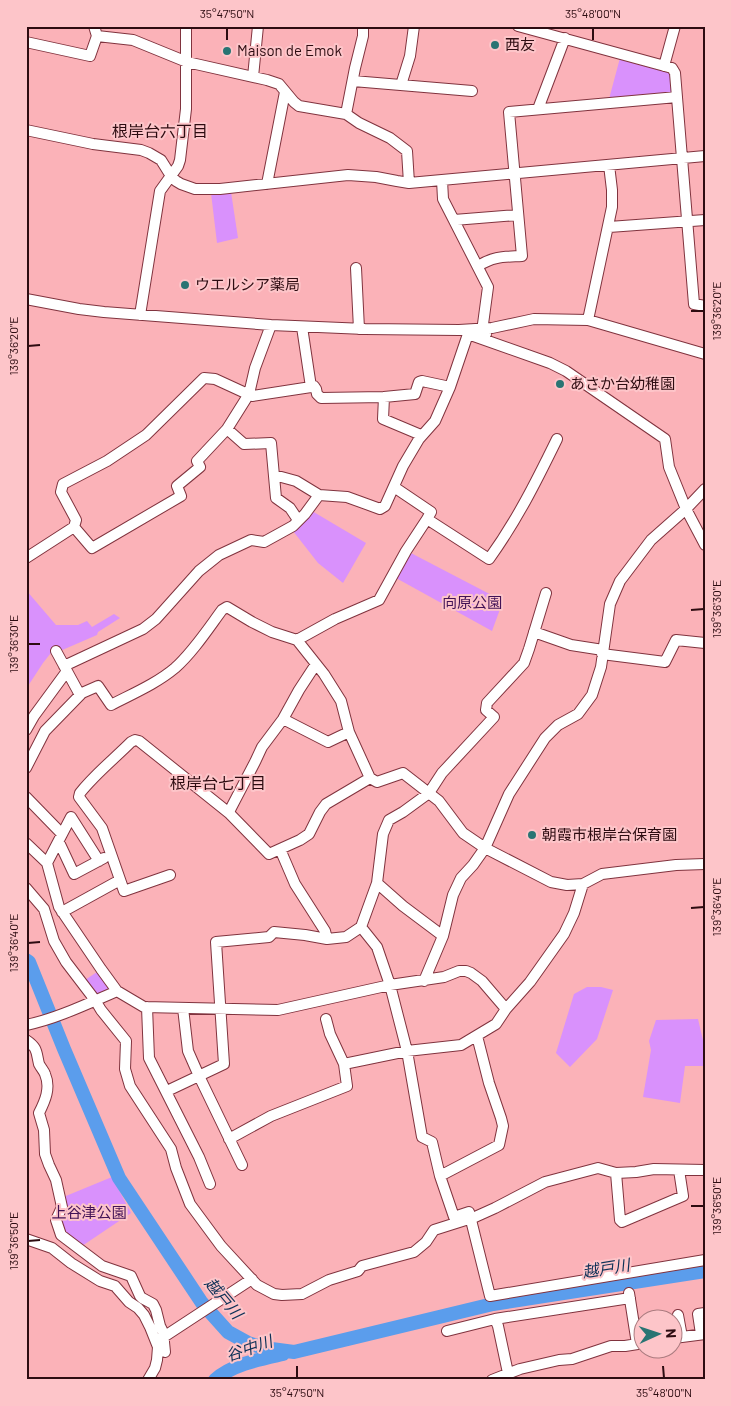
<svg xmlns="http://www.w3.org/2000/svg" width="731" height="1406" font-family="Barlow,'Noto Sans JP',sans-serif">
<rect width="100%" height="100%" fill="#fbb2b8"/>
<path fill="#d991fc" d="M620,58L668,71L671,75L672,91L670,94L609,99Z
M231,192L238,238L217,243L211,193Z
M312,511L366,543L343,583L318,563L293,531L298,528Z
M409,552L503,601L492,631L396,578Z
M26,590L56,625H78L87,621L92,627L114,614L120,618L98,632L97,635L60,651L54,649L43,663L26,689Z
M100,970L113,990L97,997L85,980Z
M587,987H601L613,990L597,1039L570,1067L556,1053L574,994Z
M698,1019L705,1049V1066H685L680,1103L643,1097L651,1050L649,1041L656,1020Z
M112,1177L131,1213L82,1246L65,1237L59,1219L61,1198Z"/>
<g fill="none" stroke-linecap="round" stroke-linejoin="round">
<path stroke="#5b9dec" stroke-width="14" d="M26,960L29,962L64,1049L119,1178L202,1303L228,1332L248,1343L264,1348L294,1352L493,1304L705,1271
M215,1380C233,1364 261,1359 283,1354"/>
<defs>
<path id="minor" d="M94,26L97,36L133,40L187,62L267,80L279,84L294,102L299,106L346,114L359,123L390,138L407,151L409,183
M518,26L672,68L675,73L694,304L705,306
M26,42L90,56L97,36
M664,66L675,26
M253,77L258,26
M353,81L472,91
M401,85L410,56L414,26
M538,109L565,38
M346,114L355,68L363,36V26
M26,130L93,144L141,150L149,153L161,160L171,176L176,181L181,184L195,189H220L348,175L376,177L397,181L409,183L705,156
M442,180L443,199L488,287L483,324L486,334
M267,184L285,92
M454,220L517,215
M609,227L705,220
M478,266C494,256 504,257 522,256L509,112L677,97
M356,268L359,329
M26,299L79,309L104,312L271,325L365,329L459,330L492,328L534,319L588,320L705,354
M140,315L160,191L178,166L180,160L186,109V26
M588,320L612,207V190L609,165
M302,327L311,387L314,386L316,389L317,394L321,398L384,397L383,419L421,435
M468,334L550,363L566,371L665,439L669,467L686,509L705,545
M384,397L415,394L419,382L422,381L450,387
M227,429L244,444L271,443L276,498L290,508L298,520
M274,475L296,481L319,495
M394,487L431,512L427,519L489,559C517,520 536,482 557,439
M74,527L92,548L181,496L177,486L200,467L197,461L227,429L249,394L255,368L271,325
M26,558L74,527L76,520L61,492L63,484L107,461L146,435L204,378L215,379L252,396L311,387
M534,632L571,645L603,650
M297,640L335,619L379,600L406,551L427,519
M56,651L80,695
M602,654L665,662L676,640L705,643
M316,664L299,690L283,719L262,747L255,762L231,808L229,813L269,854L300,840L309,834L320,812L326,804L370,778
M64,666L143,629L156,619L165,609L199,571L219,555L251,540L264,542L293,526L305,514L319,495L347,497L380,509L385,506L403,466L419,439L435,421L450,387L468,334V330
M283,719L328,742L349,732
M26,730L34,716L67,671
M26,768L45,731L82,693L98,686L111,705C132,694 156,684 175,668C193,652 208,629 222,610L227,607L252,622L272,632L297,640L324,674L341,701L349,732L370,778L377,782L403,773L439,801L463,833L485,848L551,882L567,885L583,884L602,874L676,865L705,864
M26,797L62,834
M59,842L74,874L104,858
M26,843L47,863L59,907L101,969L117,991L144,1007L278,1010L390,985L444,977L459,971H466L471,973L482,981L506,1009
M280,849L295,884L325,931L327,939
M47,863L71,817L99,861
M170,875L124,891L102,828L79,797L80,793C95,774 114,759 131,742L135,740L139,741L229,813
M377,883L403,906L443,936
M26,888L44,909L54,941L66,962L95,1000L101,1010L126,1041L125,1069L130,1086L171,1149L176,1168L190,1204L221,1246L257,1285L274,1294L282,1295L302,1294L329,1280L358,1271L362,1266L414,1252L426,1242L434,1230L475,1217L495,1208L545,1182L598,1168L616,1173L636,1172L654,1169L705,1170
M62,912L120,880
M361,927L377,947L390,985L407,1051L422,1137L432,1142L440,1176L454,1217L469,1212L490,1296L705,1260
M424,981L443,936L453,895L461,878L473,865L485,848L509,794L545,738L558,725L578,714L592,695L601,667L610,604L620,581L651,540L686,509L705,489
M147,1007L149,1058L199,1157L210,1184
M183,1008L188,1051L199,1076L242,1165
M26,1025C56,1019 89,1003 117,991
M26,1040C38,1048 36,1052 39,1064C41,1068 44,1071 45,1074C51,1088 45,1101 39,1113L44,1130L45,1154L49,1165L56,1180L62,1207L56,1220L61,1235L102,1266L131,1276L140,1296L142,1298L153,1304L156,1310L160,1326L163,1332L165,1352
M344,1064L407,1051L461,1045L496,1024L506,1009L530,982L564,934L574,913L583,884
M167,1091L224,1064L216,942L269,937L274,932L305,935L327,939L346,937L361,927L377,883L383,834L389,820L403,812L429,793L442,773L494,717L486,710L487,703L524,663L529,649L546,593
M229,1139L271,1116L347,1086L344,1064L330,1034L326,1019
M616,1173L620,1220L622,1222L683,1196L679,1170
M440,1176L499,1145L503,1126L501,1118L489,1083L477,1036
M26,1239L52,1248L71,1263L100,1281L115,1286L129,1302L138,1308L144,1315L150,1327L158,1347L157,1360L155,1368L148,1380
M629,1293L637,1344
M678,1315L682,1337
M495,1319L498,1326L508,1373
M447,1331L495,1319L630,1298
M701,1334L698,1314L705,1313
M674,1338L705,1334
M159,1340L252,1279
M492,1380L520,1369L559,1360L572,1359L611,1346H625L644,1343"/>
</defs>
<use href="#minor" stroke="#80333e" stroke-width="12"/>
<use href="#minor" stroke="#fff" stroke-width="10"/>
</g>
<path fill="none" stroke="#2d0c11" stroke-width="2" d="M227,28V40M593,28V40M691,311H704M28,346L40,345M691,610L704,609M28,644H40M691,908L704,907M28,943L40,942M691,1206H704M28,1241L40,1240M297,1366V1378M663,1366L664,1378"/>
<g fill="#297473" stroke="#fdc5c9" stroke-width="2">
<circle cx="495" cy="45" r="5"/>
<circle cx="227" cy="51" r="5"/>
<circle cx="185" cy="285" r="5"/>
<circle cx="560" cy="384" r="5"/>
<circle cx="532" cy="835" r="5"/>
</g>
<g text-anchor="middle" stroke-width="4" stroke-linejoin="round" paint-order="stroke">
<g font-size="15" fill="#2d0c11" stroke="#fdc5c9" text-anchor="start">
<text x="505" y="50">西友</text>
<text x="237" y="56">Maison de Emok</text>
<text x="195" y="290">ウエルシア薬局</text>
<text x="570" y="389">あさか台幼稚園</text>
<text x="542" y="840">朝霞市根岸台保育園</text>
</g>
<g font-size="15" fill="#421256" stroke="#fdc5c9">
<text x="472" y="608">向原公園</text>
<text x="89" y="1218">上谷津公園</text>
</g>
<g font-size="16" fill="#2d0c11" stroke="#fdc5c9">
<text x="160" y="137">根岸台六丁目</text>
<text x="218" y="789">根岸台七丁目</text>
</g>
<g font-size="16" font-style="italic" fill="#0e3157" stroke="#fdc5c9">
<text transform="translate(606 1268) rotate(-9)" y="6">越戸川</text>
<text transform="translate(224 1298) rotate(50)" y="6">越戸川</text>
<text transform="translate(249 1348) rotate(-19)" y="6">谷中川</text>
</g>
</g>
<rect width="731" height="1406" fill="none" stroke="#fdc5c9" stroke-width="55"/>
<g transform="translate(658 1334) rotate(87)"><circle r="24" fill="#fdc5c9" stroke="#aa7b7f"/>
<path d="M0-4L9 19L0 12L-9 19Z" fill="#297473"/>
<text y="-8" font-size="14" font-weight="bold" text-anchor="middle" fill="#2d0c11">N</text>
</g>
<rect x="28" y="28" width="676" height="1350" fill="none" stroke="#2d0c11" stroke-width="2"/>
<g font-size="12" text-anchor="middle" fill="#2d0c11">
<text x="227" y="18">35°47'50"N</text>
<text x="593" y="18">35°48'00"N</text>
<text transform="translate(717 311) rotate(-90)" y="4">139°36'20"E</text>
<text transform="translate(14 346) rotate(-90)" y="4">139°36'20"E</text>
<text transform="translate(717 609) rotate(-90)" y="4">139°36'30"E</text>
<text transform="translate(14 644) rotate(-90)" y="4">139°36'30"E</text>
<text transform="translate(717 907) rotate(-90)" y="4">139°36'40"E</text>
<text transform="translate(14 943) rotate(-90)" y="4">139°36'40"E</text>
<text transform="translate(717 1206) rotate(-90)" y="4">139°36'50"E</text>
<text transform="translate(14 1241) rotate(-90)" y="4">139°36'50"E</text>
<text x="297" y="1397">35°47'50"N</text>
<text x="664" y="1397">35°48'00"N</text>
</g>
</svg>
